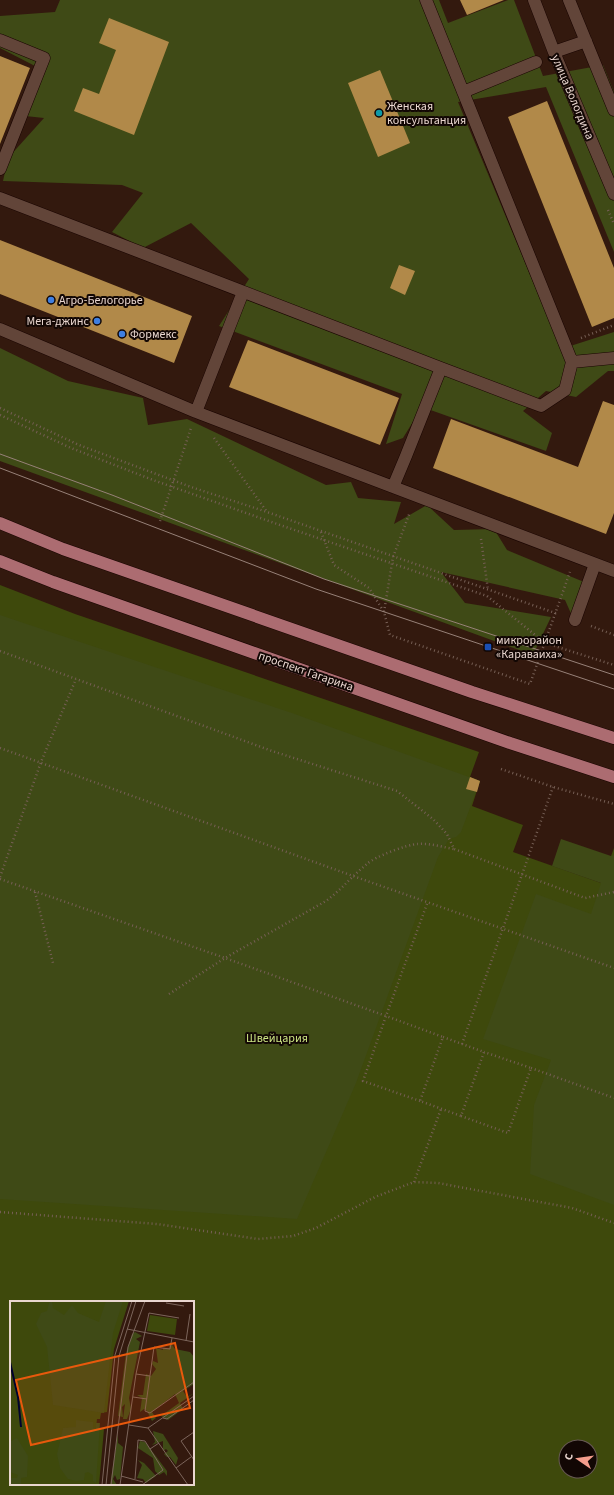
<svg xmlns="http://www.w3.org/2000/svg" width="614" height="1495" font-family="'Source Sans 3',sans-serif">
<rect width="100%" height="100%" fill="#33190e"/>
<path fill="#3e490c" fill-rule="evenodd" d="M0,585L75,614L479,752L470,777L480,781L472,806L523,825L513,852L601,883L614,848V1495H0ZM11,1302H193V1484H11ZM566,1447H590V1471H566Z"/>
<path fill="#3f4a16" d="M60,0H439L448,23L508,0H514L543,76L603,65L614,92V252L546,87L458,102L561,349L614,332V371H608L576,397L546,391L523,411L552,433L546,451L422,407L403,438L386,444L402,394L219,326L249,279L191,223L143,248L112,232L143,193L122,185L3,181L8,158L44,118L16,115L35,66L0,48V16L55,12Z
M0,348L68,381L143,398L148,425L187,419L326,485L351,482L358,498L401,502L394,524L427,505L454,530L494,529L507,550L584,582L573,618L565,600L441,572L465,603L551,617L533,655L0,461Z
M0,615L292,713L480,781L461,832L456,837L449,839L438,857L356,1083L297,1219L0,1199Z
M561,839L611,856L614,855V1205L530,1174L534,1105L551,1060L483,1039L536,894L591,914L601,883L552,866Z"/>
<path fill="#b18949" d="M460,0H504L467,15Z
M109,18L169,42L134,135L74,111L83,88L99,94L116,50L99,43Z
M0,56L30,68L0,144Z
M380,70L410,143L378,157L348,83Z
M547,101L614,268V318L592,327L508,117Z
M0,240L192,316L174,363L0,294Z
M399,265L415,271L405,295L390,288Z
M248,340L399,398L380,445L229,387Z
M603,401L614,405V513L606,534L433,468L451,419L578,467Z
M470,777L480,781L477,792L466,789Z"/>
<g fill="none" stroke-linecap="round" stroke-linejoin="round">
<defs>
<path id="minor" d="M534,0L554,52L614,194
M569,0L614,110
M0,40L44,58L0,169
M554,52L586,41
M463,92L536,62
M0,198L441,368L541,406L565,390L572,362L426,0
M0,329L196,412L614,571
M572,362L614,358
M196,412L243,292
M393,487L406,456L441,368
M575,620L595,564"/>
<path id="major" d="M0,523L63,549L472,692L614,738
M0,561L53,582L510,743L614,777"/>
</defs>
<use href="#minor" stroke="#190400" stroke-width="13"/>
<use href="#major" stroke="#190400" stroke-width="13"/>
<path stroke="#765f55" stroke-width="2.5" stroke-dasharray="1 3" stroke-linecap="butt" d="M608,210L614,224
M581,338L614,325
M0,408L79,445L191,487L267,512L558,614
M0,415L71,448L153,480L280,525L487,596L545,643L614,665
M214,438L267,512
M160,521L191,428
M321,532L334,565L369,588L384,612L390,635L530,684L570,572
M481,539L488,590
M384,612L393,557L410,512
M591,626L614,635
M0,651L272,751L397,791L433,819L447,834L454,849L585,898L614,892
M0,748L353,876L614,968
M501,769L553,787L614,804
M0,877L41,762L76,679
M0,879L225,958L386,1016L428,901
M35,892L53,963
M169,994L225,958L326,901C341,890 352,876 367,864C374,857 408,844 418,844C430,843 442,847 454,849
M443,1037L484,1052L461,1116L420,1101Z
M462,1044L553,787
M531,1068L614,1098
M420,1101L363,1081L386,1016L443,1037
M461,1116L508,1133L531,1068L484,1052
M414,1182L441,1109
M0,1212L157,1224L258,1239L293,1236L316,1228L375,1197L414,1182L438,1183L572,1208L614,1223"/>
<use href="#minor" stroke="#624539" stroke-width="12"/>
<use href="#major" stroke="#ac6c71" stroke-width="12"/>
<path stroke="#978178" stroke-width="1" d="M0,454L112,495L324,579L614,675
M0,468L316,589L614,689"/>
</g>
<circle fill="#0f9aa8" stroke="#120704" stroke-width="1.5" cx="379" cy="113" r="4"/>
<g fill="#3f7fe0" stroke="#120704" stroke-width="1.5">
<circle cx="51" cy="300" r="4"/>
<circle cx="97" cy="321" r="4"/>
<circle cx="122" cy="334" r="4"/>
</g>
<rect fill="#1a4fb4" stroke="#120704" stroke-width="1.5" x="484" y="643" width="8" height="8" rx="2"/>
<g text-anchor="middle" stroke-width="4" stroke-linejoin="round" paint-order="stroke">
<g font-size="12" fill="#e9d6cf" stroke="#120704">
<text transform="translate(573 97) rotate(67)" y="4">улица Вологдина</text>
<text transform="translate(306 671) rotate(19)" y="4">проспект Гагарина</text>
</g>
<g font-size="12" fill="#e9d6cf" stroke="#120704" text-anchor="start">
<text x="387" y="110">Женская<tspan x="387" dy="14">консультанция</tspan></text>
<text x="59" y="304">Агро-Белогорье</text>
<text x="89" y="325" text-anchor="end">Мега-джинс</text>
<text x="130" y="338">Формекс</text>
<text x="496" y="644">микрорайон<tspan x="496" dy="14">«Караваиха»</tspan></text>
</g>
<g font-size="12" fill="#cde584" stroke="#120704">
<text x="277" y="1042">Швейцария</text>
</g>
</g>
<g transform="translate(10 1301)">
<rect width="184" height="184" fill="#33190e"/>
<path d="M0,0H119L104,48L97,111L91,112L90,118H87L86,128H94L89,184H0ZM140,14L167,18L165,34L137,30Z" fill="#3e490c"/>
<path d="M42,0L43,7L54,14L62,4L68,12L89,21L96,0H113L103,32L94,112L43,104L37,46L26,23L31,12L37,10L39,2ZM125,31L132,35L126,38L130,41L119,97L121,108L117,118H113L115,103L112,106L113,116L108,115L116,52L122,33ZM160,41L165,48L180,51L184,56V83L173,90L177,96L184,92L170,102L173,108L158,119L151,115L169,102L165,93L142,111L146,117L142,120L137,110L134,108L130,111L132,97L127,94H133L136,73L141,75L146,68L142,63L143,60L148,62L146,47L153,49V47H159ZM66,119L83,121V127L86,128V122H90L86,182L83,180V174L78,171L75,172L74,179L66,180L58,178L50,167L47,153L53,127L66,126ZM143,130L153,133L168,157L166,164L160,156H157L154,153L158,150L156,148L153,150V140L142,144L145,141ZM108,132V142L113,146L110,178L107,179L105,174L103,178L107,184H100ZM7,137L18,155L17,176L11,177V184H0V177H7L8,174L0,171L1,140ZM130,140L135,141L145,154L157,170V175L154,171L149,174L145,170L143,157L128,147ZM128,159L134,162L146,175L136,182L133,178L127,177L132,164Z" fill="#3f4a16"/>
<path fill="none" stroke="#00002d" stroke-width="2" d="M0,61L8,96L11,126"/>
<path fill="none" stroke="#7c655b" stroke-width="1" d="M156,2L174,5M117,28L184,41M162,37L160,48L144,46L135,110L140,112L184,81M176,40L180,13M126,73L140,75M123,96L137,98M153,117L157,118L184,99M119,124L138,127M138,127L178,184M138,127L184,95M184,131L171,140L184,159M166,167L181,156M111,175L133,181M125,178L128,139L135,140L140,148M92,184L105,54L122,0M96,184L109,55L126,0M101,184L118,46L135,0M110,184L126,73L139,12L169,17M132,184L153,169L140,148L149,142"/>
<path fill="#e8590c" fill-opacity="0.15" stroke="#e8590c" stroke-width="2" d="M165,42L180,107L21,144L6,79Z"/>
<rect width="184" height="184" fill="none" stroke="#e9d6cf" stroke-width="2"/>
</g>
<g transform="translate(578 1459) rotate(283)"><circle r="19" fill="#120704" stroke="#685a55"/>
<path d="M0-3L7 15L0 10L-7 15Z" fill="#f49d8c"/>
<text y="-6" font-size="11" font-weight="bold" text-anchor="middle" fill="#e9d6cf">С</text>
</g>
</svg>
